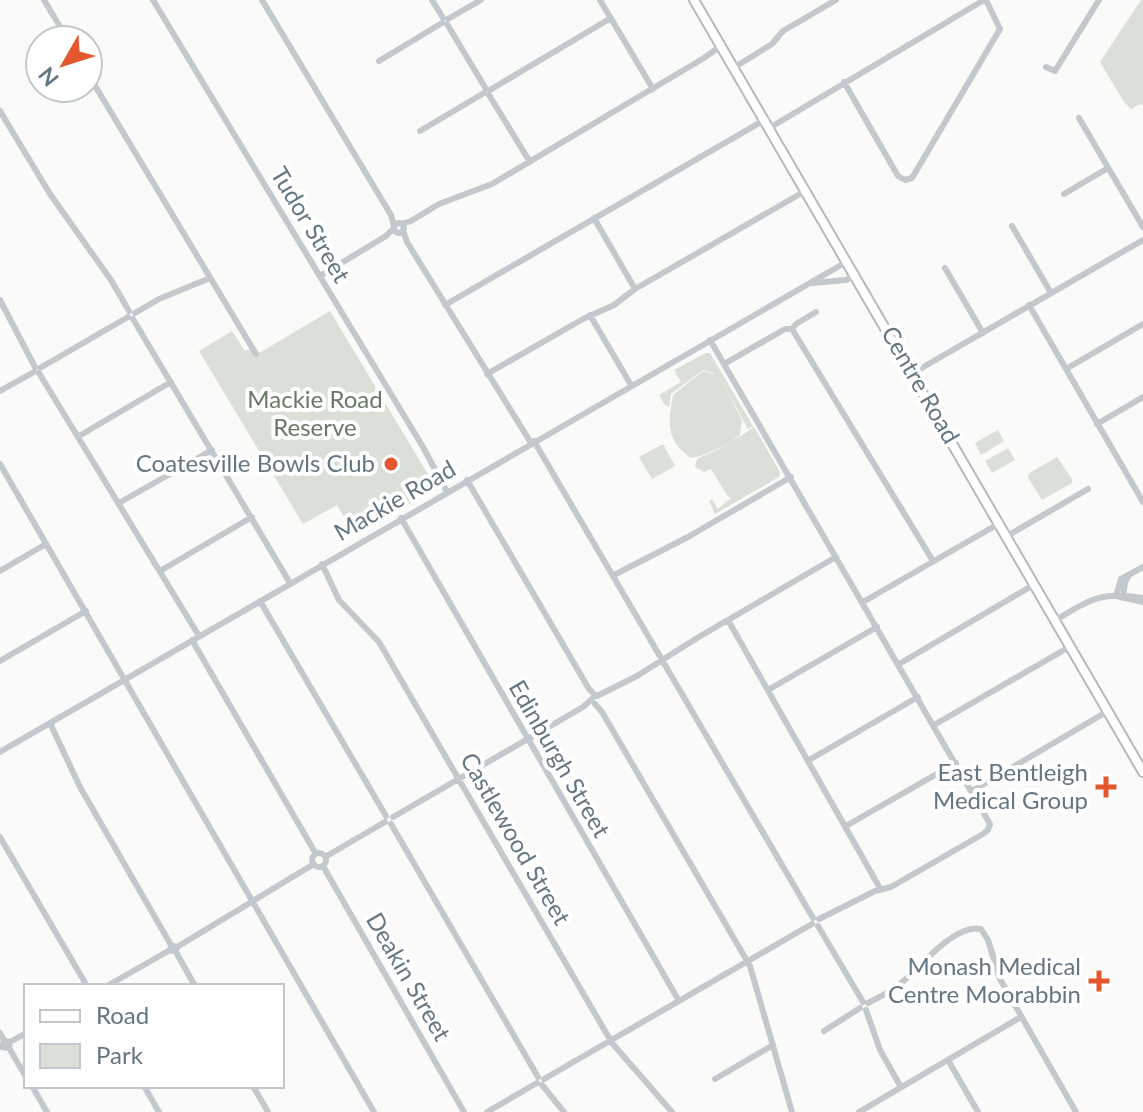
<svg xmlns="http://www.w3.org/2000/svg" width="1143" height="1112" font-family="Lato,sans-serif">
<rect width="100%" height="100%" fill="#fafaf8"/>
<path fill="#dadfd7" d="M1141,0H1143V105L1140,104L1131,109L1124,102L1100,62Z
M330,311L435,486L434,490L355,535L337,505L303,524L199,351L232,331L245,351L249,349L254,356Z
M706,353H710L753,426L748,429L719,376L742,420L740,435L730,443L754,427L780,472L779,477L715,514L709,501L712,499L718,509L731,498L727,495L711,469L704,472L695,467L697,459L730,444L700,456L691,458C665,439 668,423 673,395L703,371L718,375L703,370L671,394L669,407L665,405L659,395L681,382L674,370Z
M998,430L1004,441L981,455L975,443Z
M663,444L675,466L652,479L639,457Z
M1008,448L1015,460L992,473L985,461Z
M1057,457L1072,479V483L1042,500L1028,478V474Z"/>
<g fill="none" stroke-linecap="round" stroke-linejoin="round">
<defs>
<path id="major" d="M694,0L1143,772"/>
</defs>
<use href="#major" stroke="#b5babe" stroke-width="12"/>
<path stroke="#c3c8cc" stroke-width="6" d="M44,0L68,40
M153,0L423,447L447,492
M262,0L391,215L394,226
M432,0L443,18
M600,0L653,89
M448,19L481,0
M447,24L486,89
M379,61L442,23
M735,67L772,44L783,31L836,0
M1046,67L1055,71L1099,0
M88,74L256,354
M844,82L898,176L905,180L912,178L1000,29L986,0
M490,90L611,18
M489,95L530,162
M0,111L50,194L111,280L129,311
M1079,118L1143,227
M771,127L984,0
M420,131L484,93
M1064,194L1108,168
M594,218L635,289
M394 228a5 5 0 1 1 10 0a5 5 0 1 1-10 0Z
M401,224L411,221L439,204L492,184L704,58L722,45
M1012,226L1051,293
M403,230L407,242L531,443
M945,268L983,333
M320,276L386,236L394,228
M813,283L846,280L856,275
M0,300L35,367
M445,305L766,119
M1029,305L1143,502
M135,313L159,299L210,278
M590,315L631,385
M133,319L290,583
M792,329L933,561
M710,340L990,824L988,830L983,834L891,887L875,891L819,919
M724,364L785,329H792L796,324L816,312
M40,368L128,317
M1066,369L1143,324
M39,373L199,636
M913,373L1143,240
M487,374L583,319L614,305L635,289L807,190
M0,391L34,372
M1097,424L1143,397
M79,436L171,382
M534,441L813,918
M0,464L374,1112
M467,480L589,689L596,696
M119,503L212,450
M401,518L679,1001
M1007,536L1088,489
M322,564L339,600L379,642L612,1043L672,1112
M0,571L46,544
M160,571L252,517
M614,575L688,537L791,477
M1116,596L1121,579L1143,567
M1116,596L1143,602
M1123,598L1125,582L1129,575
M260,601L386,816
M863,602L1000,523
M728,620L881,890
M1056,620C1091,599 1101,591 1143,598
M192,640L316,854
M0,661L86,611
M899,664L1035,584
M768,690L877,627
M597,696L637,676L697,638L836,557
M595,704L602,712L750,966L792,1112
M50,723L80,787L171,945L170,950L176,952L177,947L171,945
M934,725L1071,646
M0,752L848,261
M809,760L918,697
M972,791L1108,711
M393,817L583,707L592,699
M391,824L538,1077
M846,826L956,763
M0,837L87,986
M312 860a7 7 0 1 1 14 0a7 7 0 1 1-14 0Z
M325,857L385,822
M323,866L464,1112
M818,926L863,1002
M177,947L314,864
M176,952L195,986
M107,986L170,950
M868,1003C879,997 891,992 900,984C920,968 953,924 981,929L988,940L1000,979L1076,1112
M866,1010L880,1050L901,1087
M824,1031L860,1008
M0,1033L4,1040L10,1042L9,1048L2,1047L4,1040
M10,1042L26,1033
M9,1048L26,1077
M948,1060L978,1112
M544,1079L812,924
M715,1079L773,1045
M542,1085L564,1112
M32,1086L47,1112
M144,1086L159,1112
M253,1086L268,1112
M487,1112L537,1083
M859,1112L1021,1017"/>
<use href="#major" stroke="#fff" stroke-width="8"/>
</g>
<g fill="#e4572e" stroke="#fff" stroke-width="3">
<circle cx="391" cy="464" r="8"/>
<path d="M1102 775h8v8h8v8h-8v8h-8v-8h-8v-8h8z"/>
<path d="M1095 969h8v8h8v8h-8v8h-8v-8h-8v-8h8z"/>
</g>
<g text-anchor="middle" stroke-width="8" stroke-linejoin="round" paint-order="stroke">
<g font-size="24" fill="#657683" stroke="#fff">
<text transform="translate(310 225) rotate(59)" y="8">Tudor Street</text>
<text transform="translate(920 385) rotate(60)" y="8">Centre Road</text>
<text transform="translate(395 501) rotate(-30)" y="8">Mackie Road</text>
<text transform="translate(559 759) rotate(60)" y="8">Edinburgh Street</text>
<text transform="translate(515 839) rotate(60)" y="8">Castlewood Street</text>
<text transform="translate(408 977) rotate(60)" y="8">Deakin Street</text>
</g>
<g font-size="24" fill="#687a64" stroke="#fff">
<text x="315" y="408">Mackie Road<tspan x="315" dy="28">Reserve</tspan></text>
</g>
<g font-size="24" fill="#657683" stroke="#fff" text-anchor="end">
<text x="375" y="472">Coatesville Bowls Club</text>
<text x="1088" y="781">East Bentleigh<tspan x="1088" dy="28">Medical Group</tspan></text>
<text x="1081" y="975">Monash Medical<tspan x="1081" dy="28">Centre Moorabbin</tspan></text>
</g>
</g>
<rect x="24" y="984" width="260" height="104" fill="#ffffff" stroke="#c1c8cd" stroke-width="2"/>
<rect x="40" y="1010" width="40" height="12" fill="#ffffff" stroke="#c1c8cd" stroke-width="2"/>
<text x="96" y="1024" font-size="24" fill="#657683">Road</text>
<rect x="40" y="1044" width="40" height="24" fill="#dadfd7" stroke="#c1c8cd" stroke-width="2"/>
<text x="96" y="1064" font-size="24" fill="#657683">Park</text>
<g transform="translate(64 64) rotate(231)"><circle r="38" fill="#ffffff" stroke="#c1c8cd" stroke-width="2"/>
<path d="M0-6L14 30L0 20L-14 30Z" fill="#e4572e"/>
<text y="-12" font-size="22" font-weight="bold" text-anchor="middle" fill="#657683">N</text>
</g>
</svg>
